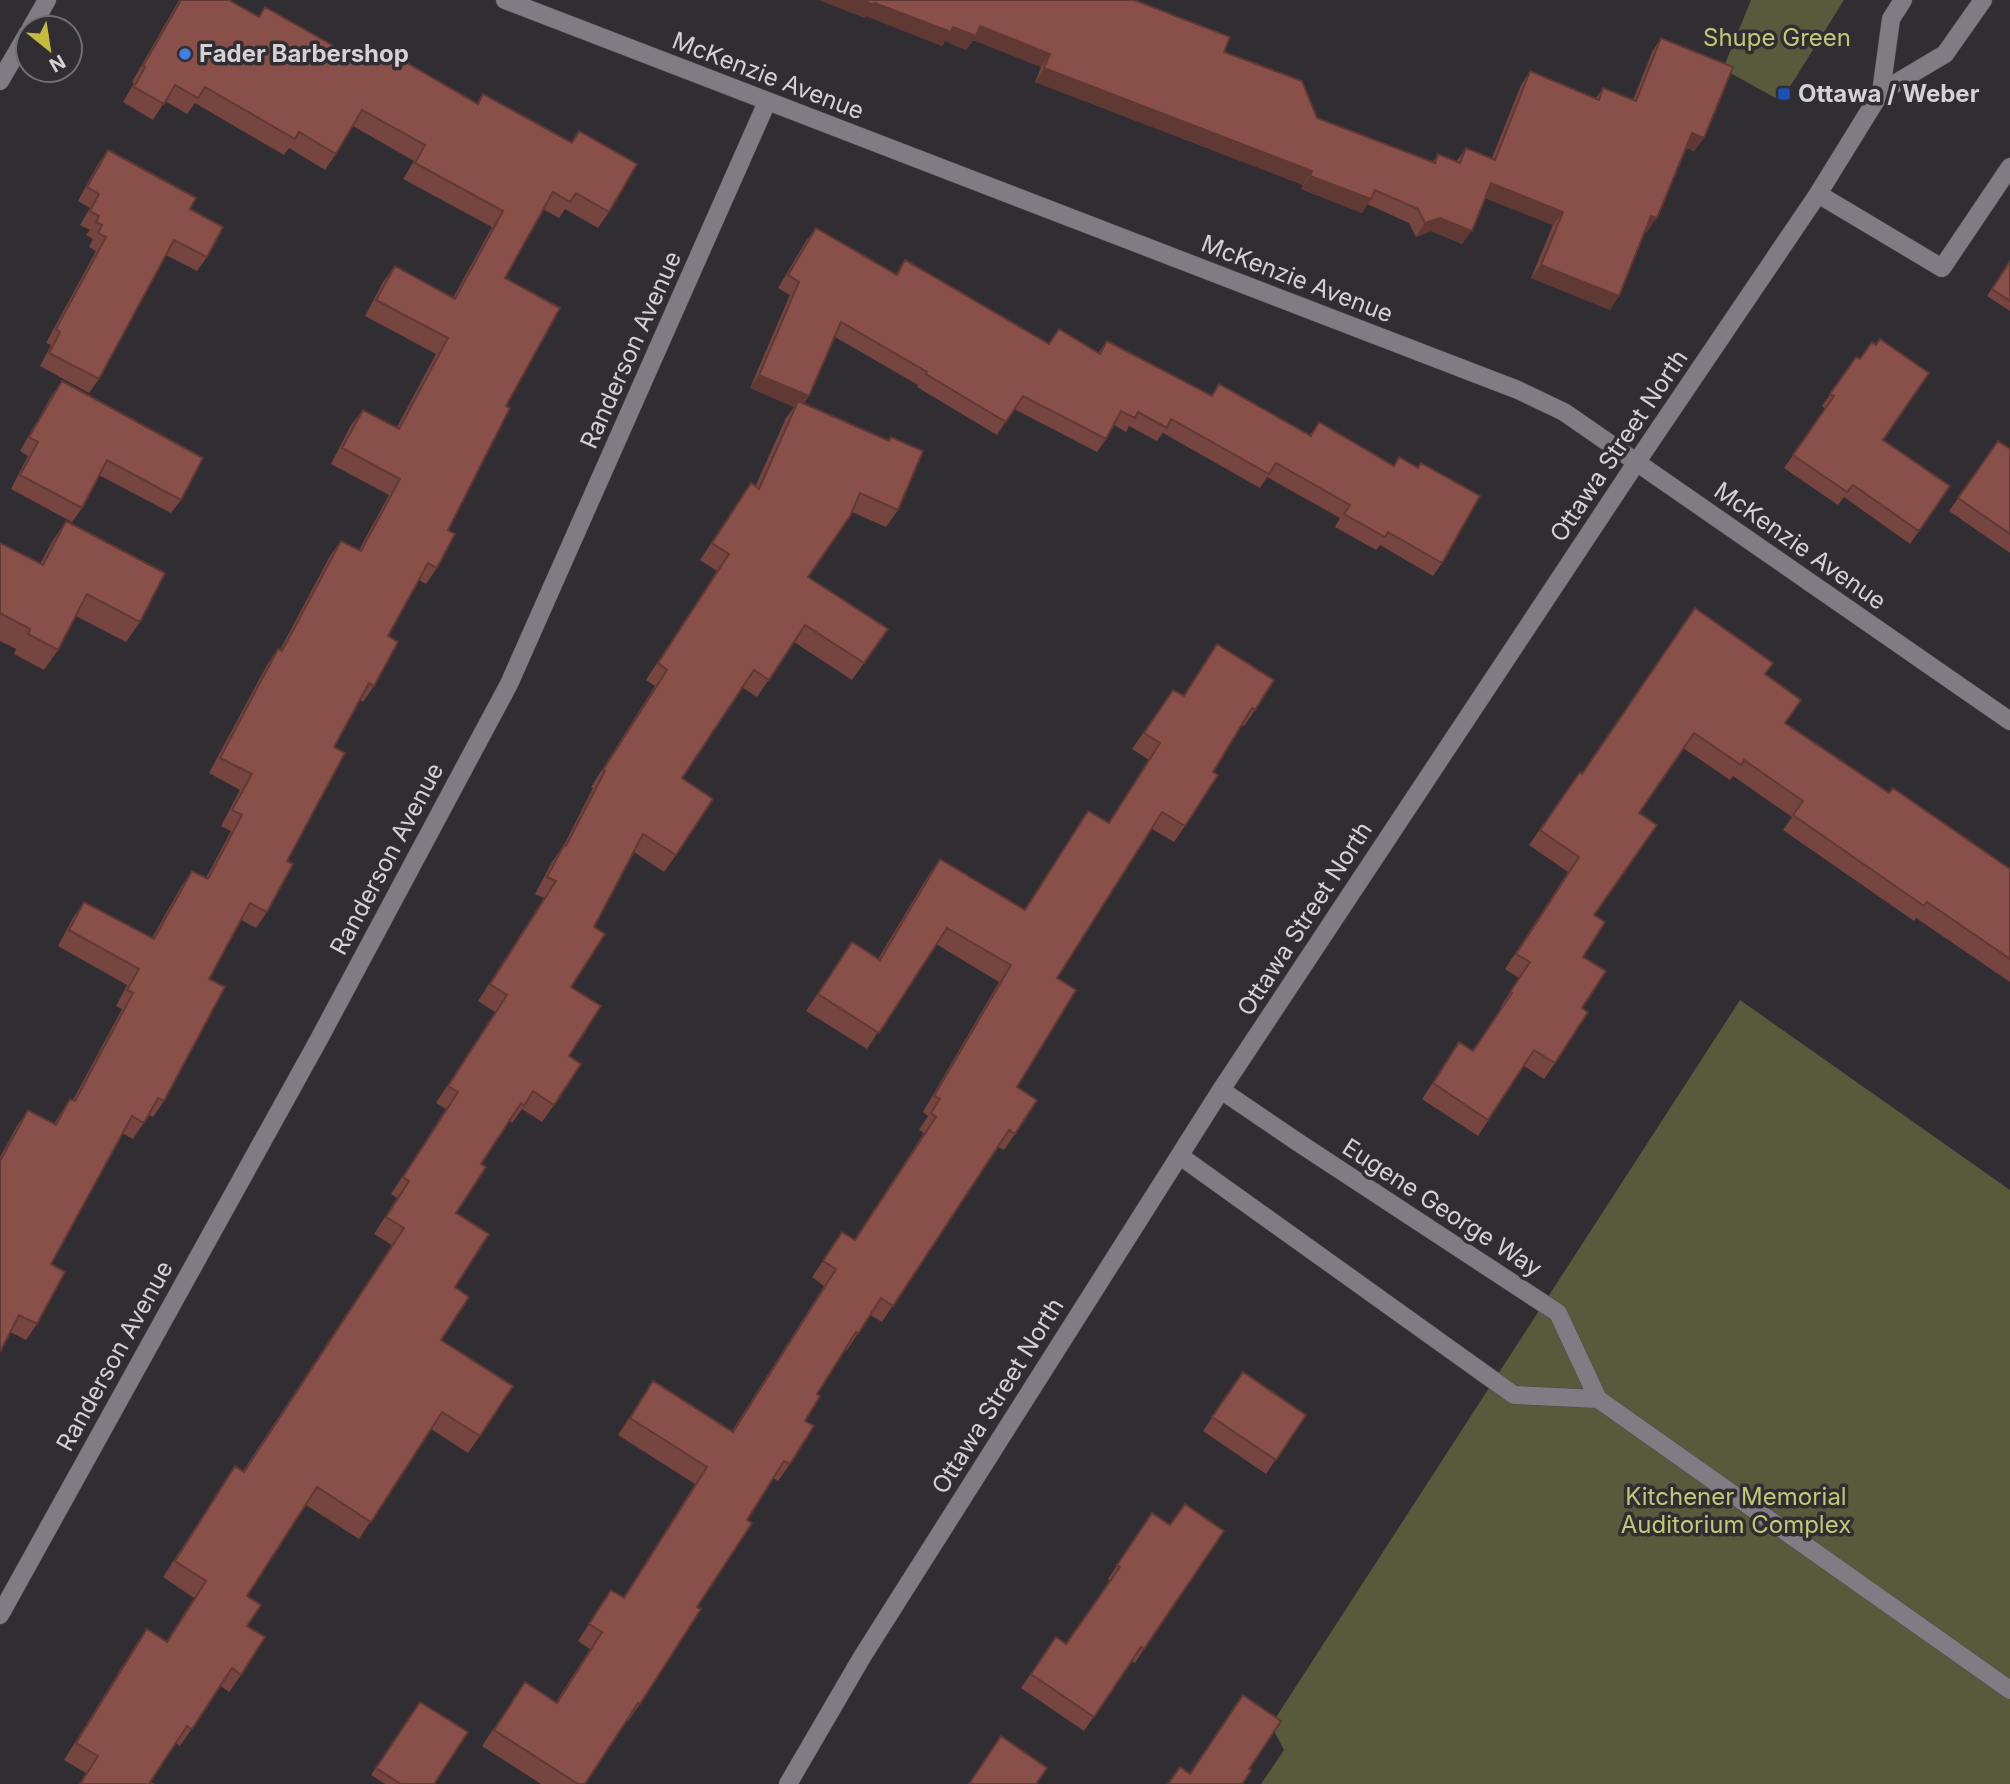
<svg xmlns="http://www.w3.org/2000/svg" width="2010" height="1784" font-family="Inter,sans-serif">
<rect width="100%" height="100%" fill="#302d33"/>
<path fill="#585a3b" d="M1751,0H1844L1781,101L1723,69Z
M1740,1000L2010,1190V1784H1261L1284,1750L1271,1725Z"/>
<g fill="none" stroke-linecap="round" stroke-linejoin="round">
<defs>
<path id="lane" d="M1818,194L1942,268L2010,167"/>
<path id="street" d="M505,0L1518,390L1564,412L2010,721
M31,28L47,0
M0,81L28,33
M1221,1090L1299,1143L1558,1313L1598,1399L2010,1690
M1180,1156L1514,1395L1598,1399
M0,1615L318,1041L509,684L767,102"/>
<path id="secondary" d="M1881,92L1945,54L1983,0
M788,1784L862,1657L1221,1090L1636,463L1818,194L1881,92L1891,19L1903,0"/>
</defs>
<use href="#lane" stroke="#4d4b4f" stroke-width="19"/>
<use href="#street" stroke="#4d4b4f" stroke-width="19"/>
<use href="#secondary" stroke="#4d4b4f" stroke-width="19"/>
<use href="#lane" stroke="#7f7c83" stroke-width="18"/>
<use href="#street" stroke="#7f7c83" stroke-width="18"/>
<use href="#secondary" stroke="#7f7c83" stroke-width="18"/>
</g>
<path fill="#764540" d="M179,0H229L258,17L265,7L354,57L362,45L384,57L477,103L483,94L571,142L579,131L609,212L598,228L565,209L559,218L543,209L505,278L506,406L448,530L437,568L426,584L419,580L388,636L374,686L363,702L360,700L334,747L267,912L256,928L241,920L209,979L164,1101L153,1117L149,1115L133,1139L122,1133L51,1264L37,1324L26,1340L10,1332L0,1352V1157L17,1126L28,1110L54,1124L70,1099L73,1100L122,1009L116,1006L127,985L58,946L73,918L84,902L152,938L181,887L192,871L206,878L231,831L221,826L240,790L209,773L267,665L278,649L280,650L330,556L341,541L359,550L389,495L331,464L351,425L363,410L397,427L436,354L365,316L383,282L395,266L453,298L492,227L403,179L414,161L353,126L336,154L325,170L289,148L284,155L195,103L187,114L165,101L153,120L123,102L134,83L132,82Z
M819,0L1224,52L1317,118L1433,162L1438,154L1456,162L1466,148L1492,158L1521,85L1530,71L1596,98L1603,88L1633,100L1652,52L1661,38L1704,138L1694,151L1686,148L1647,232L1645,231L1610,310L1531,278L1553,225L1485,198L1462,244L1431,231L1416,237L1409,223L1367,204L1362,213L1301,189L1303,185L1035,82L1041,67L973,40L966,50L945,41L942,46L866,16L865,18Z
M108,150L190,209L207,257L197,271L166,255L99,379L89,393L40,366L51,345L46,343L96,251L89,247L93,239L86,235L90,230L80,225L90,208L78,201L98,164Z
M816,228L896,274L905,260L1049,344L1059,329L1098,353L1107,341L1211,396L1219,384L1310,435L1319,422L1394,466L1399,457L1442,563L1433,576L1380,545L1376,550L1335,527L1340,518L1267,477L1260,488L1163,433L1157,441L1129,426L1126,432L1114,425L1106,439L1097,452L1014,409L997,435L917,387L918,385L835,337L809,396L804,403L898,510L886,527L852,512L808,577L888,629L852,680L794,642L757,697L742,687L682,778L676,855L664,872L634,852L594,927L571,987L569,1056L554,1105L542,1122L522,1109L512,1123L509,1121L481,1164L456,1213L455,1287L441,1340L480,1436L468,1453L431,1429L359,1539L306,1505L247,1596V1626L241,1675L229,1692L221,1686L180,1746L176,1743L150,1782L153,1784H79L86,1773L64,1760L135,1646L147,1629L166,1642L194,1598L163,1577L235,1466L243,1471L392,1245L374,1234L397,1198L391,1194L446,1109L436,1103L495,1012L478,1001L544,898L535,894L552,862L564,845L593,788L591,787L655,686L646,680L717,571L700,560L751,483L755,487L786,418L794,407L750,388L790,295L778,288L806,241Z
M2010,261V311L1987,296Z
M1856,357L1883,440L1950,486L1910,544L1844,497L1838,505L1784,468L1825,409L1822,406Z
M62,381L181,500L171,513L99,475L82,508L72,522L11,489L28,456L20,451L52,395Z
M1998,441L2010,449V553L1949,511Z
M66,521L140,622L126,642L76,616L58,650L44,670L14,654L16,649L0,641V543L40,564L52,542Z
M1217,644L1255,710L1244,726L1242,725L1213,772L1185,826L1174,842L1152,829L1057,978L1017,1087L1015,1134L1004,1150L998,1147L882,1322L870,1315L847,1350L845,1349L817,1394L805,1421L790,1464L778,1481L773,1478L747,1520L640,1704L628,1721L627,1720L585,1784H541L482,1746L525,1682L556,1702L590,1649L578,1641L611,1590L623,1598L695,1484L618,1435L653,1381L732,1431L824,1286L812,1277L831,1249L842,1232L854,1240L924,1133L919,1130L928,1116L923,1112L999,982L936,944L867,1049L806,1011L852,942L878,959L928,876L940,859L1024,910L1088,811L1108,823L1149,760L1132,749L1173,690L1183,696Z
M1765,674L1785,723L1889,793L2010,869V982L1916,918L1914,921L1783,830L1792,817L1733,776L1730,780L1683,748L1639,813L1594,915L1583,957L1582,1008L1555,1063L1544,1079L1524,1066L1478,1136L1422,1099L1459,1042L1473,1051L1501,1009L1500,1008L1519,978L1505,969L1568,872L1529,845L1580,772L1582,774Z
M1243,1372L1306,1415L1266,1474L1203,1431Z
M1152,1513L1144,1649L1135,1663L1132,1661L1084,1731L1021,1688L1056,1637L1066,1644L1110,1580L1108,1579Z
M420,1702L434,1784H385L371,1775Z"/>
<path fill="#603834" d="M819,0H863L875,3L953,27L980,26L1050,54L1041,67L973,40L966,50L945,41L942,46L866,16L865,18Z
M1044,68L1312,171L1303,185L1035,82Z
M1692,133L1704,138L1694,151L1682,146Z
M1310,176L1371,199L1362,213L1301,189Z
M1491,183L1563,212L1553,225L1482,197Z
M1651,216L1657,218L1647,232L1641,229Z
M1440,218L1472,231L1462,244L1431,231L1416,237L1425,223Z
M1541,265L1619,296L1610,310L1531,278Z
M759,375L809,396L800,409L798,401L794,407L750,388Z"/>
<path fill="#89504a" stroke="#603834" stroke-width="2" d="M181,0H229L259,17L265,7L355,58L362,45L384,57L388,52L478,104L483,94L572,143L579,131L637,164L609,212L576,193L570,202L553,192L505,278L560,308L506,406L510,408L448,530L455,534L437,568L428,563L388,636L398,642L374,686L369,683L334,747L345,753L287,861L293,864L267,912L250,903L209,979L225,987L164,1101L158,1098L144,1123L132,1116L51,1264L65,1272L37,1324L19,1315L0,1352V1161L28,1110L56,1125L70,1099L75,1101L133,993L127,990L139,969L69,930L84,902L154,939L192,871L208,879L242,815L232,810L252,774L220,758L278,649L282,651L341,541L361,551L400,479L342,448L363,410L399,429L448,338L376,300L395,266L455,299L503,211L415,163L425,145L362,110L336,154L299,132L295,139L205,87L198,98L175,85L164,104L134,87L145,67L143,66Z
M863,0H1134L1230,37L1224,52L1302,81L1317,118L1435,163L1438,154L1460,163L1466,148L1495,160L1530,71L1599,100L1603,88L1636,101L1661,38L1733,67L1704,138L1692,133L1657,218L1651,216L1619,296L1541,265L1563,212L1491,183L1472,231L1440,218L1425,223L1418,209L1375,190L1371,199L1310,176L1312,171L1044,68L1050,54L980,26L976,36L953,27L951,32L875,3L874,5Z
M108,150L196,198L190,209L223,227L207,257L174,240L99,379L49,353L60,332L56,329L106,237L98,233L102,225L96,222L99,216L90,211L99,194L87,187Z
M816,228L897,275L905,260L1049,344L1059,329L1100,354L1107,341L1212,396L1219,384L1311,436L1319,422L1394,466L1399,457L1418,468L1421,463L1480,496L1442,563L1388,532L1385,537L1344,514L1350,505L1276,463L1269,474L1171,419L1167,428L1138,412L1135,418L1121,411L1106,439L1023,396L1006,422L926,374L927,372L841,322L809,396L759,375L799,282L788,275Z
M2010,261V301L1992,289Z
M1880,339L1929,373L1883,440L1950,486L1919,531L1853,485L1847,492L1793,455L1834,396L1830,394L1856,357L1860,359L1872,342L1876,345Z
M62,381L203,458L181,500L107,460L82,508L20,475L38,442L29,437Z
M798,401L889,441L891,437L923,451L898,510L860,493L850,516L808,577L888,629L864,663L805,625L769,680L754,670L682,778L713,799L676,855L643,834L594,927L605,934L571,987L601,1006L569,1056L581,1064L554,1105L533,1091L524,1106L521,1103L481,1164L486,1167L456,1213L489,1234L455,1287L469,1297L441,1340L513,1386L480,1436L442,1412L371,1522L317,1487L247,1596L261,1605L247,1626L265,1637L241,1675L232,1668L192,1729L187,1726L150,1782L153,1784H80L98,1756L76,1743L147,1629L167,1642L206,1581L175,1561L235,1466L244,1472L404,1228L386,1217L409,1181L403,1177L458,1092L448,1086L507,995L490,984L556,881L547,877L564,845L566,846L605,771L603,770L667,670L658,663L729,554L712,543L751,483L759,489Z
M1998,441L2010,449V534L1958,498Z
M66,521L165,573L140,622L87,594L58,650L28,634L30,629L0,613V543L43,565Z
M1695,608L1773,663L1765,674L1801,700L1785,723L1889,793L1893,788L2010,869V959L1927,902L1924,906L1793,815L1803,801L1744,760L1741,765L1694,733L1639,813L1657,825L1594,915L1605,922L1583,957L1606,971L1582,1008L1588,1012L1555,1063L1534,1050L1488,1120L1433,1083L1459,1042L1473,1051L1512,993L1510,992L1530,962L1516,954L1579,857L1540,830L1580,772L1582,774Z
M1217,644L1274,680L1255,710L1252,708L1213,772L1218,775L1185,826L1162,812L1057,978L1076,990L1017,1087L1037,1100L1015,1134L1009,1130L893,1306L881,1298L858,1334L856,1332L817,1394L820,1396L805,1421L814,1426L790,1464L784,1461L747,1520L752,1523L697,1607L701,1609L640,1704L638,1703L585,1784H578L494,1730L525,1682L557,1703L602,1632L589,1624L611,1590L624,1598L707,1467L630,1418L653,1381L733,1432L836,1269L823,1261L842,1232L855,1240L936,1117L931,1113L940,1099L934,1096L1011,965L947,928L879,1033L818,994L852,942L880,960L940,859L1025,910L1088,811L1109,823L1160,743L1144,733L1173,690L1184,696Z
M1243,1372L1306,1415L1276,1460L1212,1417Z
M1185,1504L1224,1531L1144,1649L1141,1647L1094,1717L1031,1674L1056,1637L1066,1644L1120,1567L1117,1565L1152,1513L1170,1525Z
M1243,1695L1281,1721L1249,1769L1251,1771L1242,1784H1168L1180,1767L1190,1774Z
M420,1702L468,1732L434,1784H401L376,1768Z
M1001,1736L1047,1768L1036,1784H969Z"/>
<circle fill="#3f7fe0" stroke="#302d33" stroke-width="2.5" cx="185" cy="54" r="7"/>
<rect fill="#1a4fb4" stroke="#302d33" stroke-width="2.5" x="1777" y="87" width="14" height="14" rx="3.5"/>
<g text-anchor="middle" stroke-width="7" stroke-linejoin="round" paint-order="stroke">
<g font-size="24" fill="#c3c874" stroke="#302d33">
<text x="1777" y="46">Shupe Green</text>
<text x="1736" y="1505">Kitchener Memorial<tspan x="1736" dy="28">Auditorium Complex</tspan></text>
</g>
<g font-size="24" font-weight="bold" fill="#d4d2d6" stroke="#302d33" text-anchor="start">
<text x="199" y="62">Fader Barbershop</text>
<text x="1798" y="102">Ottawa / Weber</text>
</g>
<g font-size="24" fill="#d4d2d6" stroke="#302d33">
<text transform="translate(768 76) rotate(21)" y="8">McKenzie Avenue</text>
<text transform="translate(1297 279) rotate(21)" y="8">McKenzie Avenue</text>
<text transform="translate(631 350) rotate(-66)" y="8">Randerson Avenue</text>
<text transform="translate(1619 446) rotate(-56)" y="8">Ottawa Street North</text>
<text transform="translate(1800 546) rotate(35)" y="8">McKenzie Avenue</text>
<text transform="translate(387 859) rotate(-62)" y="8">Randerson Avenue</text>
<text transform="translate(1305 919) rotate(-57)" y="8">Ottawa Street North</text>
<text transform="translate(1442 1208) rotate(33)" y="8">Eugene George Way</text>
<text transform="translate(115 1356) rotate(-61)" y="8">Randerson Avenue</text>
<text transform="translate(998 1396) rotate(-58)" y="8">Ottawa Street North</text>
</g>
</g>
<g transform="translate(49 49) rotate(150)"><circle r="33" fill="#302d33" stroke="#726f74" stroke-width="2"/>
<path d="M0-5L12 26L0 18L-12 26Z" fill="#c4bc3e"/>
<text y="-10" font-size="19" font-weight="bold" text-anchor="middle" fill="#d4d2d6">N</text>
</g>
</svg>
